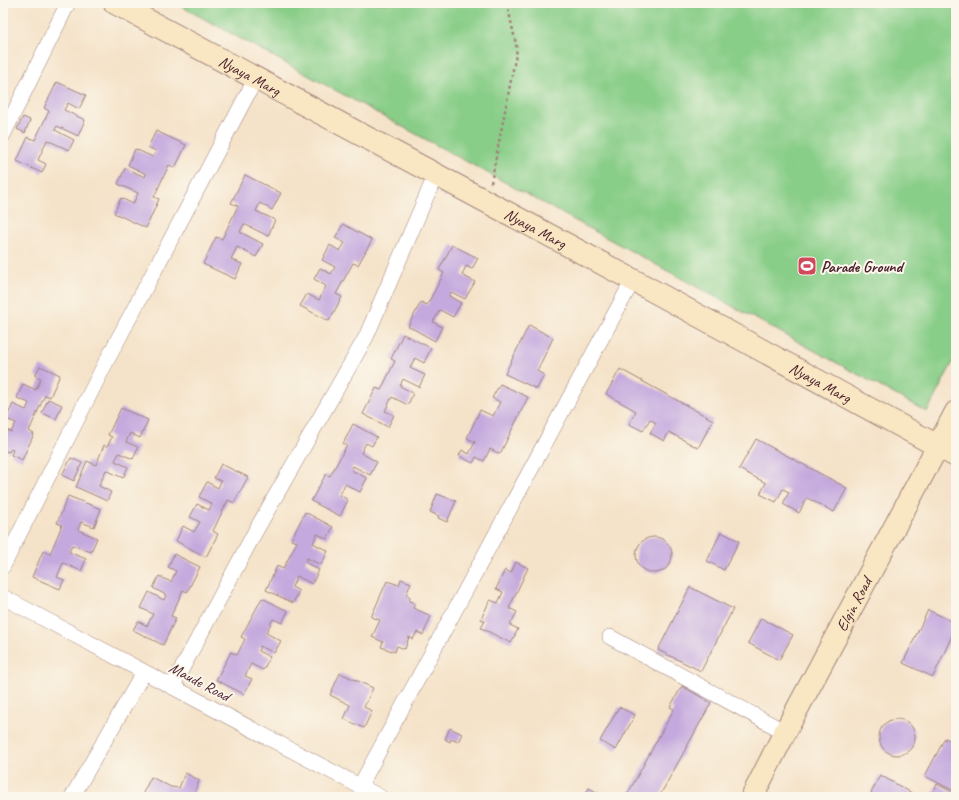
<svg xmlns="http://www.w3.org/2000/svg" width="959" height="800" font-family="Caveat,sans-serif">
<rect width="100%" height="100%" fill="#fbf7ec"/>
<filter id="ink" filterUnits="userSpaceOnUse"><feTurbulence type="fractalNoise" baseFrequency=".025" numOctaves="2"/><feDisplacementMap in="SourceGraphic" scale="8" xChannelSelector="R" yChannelSelector="G"/><feConvolveMatrix kernelMatrix="1 2 1 2 8 2 1 2 1" color-interpolation-filters="sRGB"/></filter>
<filter id="wash" filterUnits="userSpaceOnUse"><feTurbulence type="fractalNoise" baseFrequency=".012" numOctaves="4" result="noise"/><feDisplacementMap in="SourceGraphic" scale="16" xChannelSelector="R" yChannelSelector="G"/><feGaussianBlur stdDeviation="0.9" result="paint"/><feColorMatrix in="noise" values="0 0 0 0 0 0 0 0 0 0 0 0 0 0 0 0 0 1.4 0 .05"/><feComposite in="paint" operator="in"/></filter>
<g filter="url(#wash)">
<rect width="100%" height="100%" fill="#f5e3c9"/>
<path fill="#89ce88" stroke="#6a765a" d="M175,3H956V356L927,412Z"/>
<g id="blocks">
<path fill="#c4a9de" d="M57,82L86,95L79,109L68,103L64,110L85,120L78,136L57,126L55,130L74,140L69,150L47,140L38,160L46,164L42,173L17,161L28,137L35,140L49,111L44,108Z
M23,117L30,120L25,133L17,129Z
M156,131L186,145L175,168L169,165L154,197L159,199L146,228L114,213L121,198L133,204L138,193L118,184L125,168L145,177L146,174L128,165L135,149L153,157L156,151L148,147Z
M245,175L281,193L272,210L260,203L256,211L275,220L268,236L244,224L240,232L263,244L256,257L237,247L231,259L242,264L235,279L203,264L216,237L222,239L238,206L231,203Z
M343,224L372,240L358,265L353,263L336,294L342,297L329,321L300,306L307,294L319,300L326,286L314,279L320,268L331,274L335,267L322,260L330,245L340,251L345,243L335,238Z
M452,245L478,258L472,269L466,266L462,275L475,282L465,299L451,292L449,296L461,303L453,317L440,310L433,322L442,327L435,341L408,326L421,302L427,305L444,273L439,270Z
M529,325L553,338L537,371L544,375L537,389L505,374Z
M403,334L431,348L424,363L415,358L410,368L425,375L419,387L403,379L400,386L413,393L408,405L392,397L385,411L394,415L388,427L363,414L376,388L381,390L395,361L391,359Z
M40,366L60,375L50,397L45,395L29,431L34,434L22,460L11,455L13,450L11,449L9,452L3,450V428L11,432L16,423L6,419L13,404L26,410L29,403L17,398L23,384L36,390L41,378L35,376Z
M620,369L713,420L698,448L669,432L664,441L650,433L656,423L650,419L643,431L629,424L636,411L606,394Z
M500,384L528,397L500,454L490,449L484,461L476,457L473,463L459,456L462,450L469,454L475,442L467,438L480,410L493,416L500,402L492,398Z
M48,399L62,405L56,419L42,413Z
M121,408L148,420L140,438L130,433L126,442L138,447L133,459L119,453L115,461L128,467L123,478L106,470L99,486L111,492L107,501L76,487L87,461L96,465L104,445L107,447L112,437L108,435Z
M353,424L377,437L372,446L366,443L361,453L377,462L370,475L353,466L351,470L367,478L360,492L345,484L340,495L348,500L340,516L311,501L326,474L330,476L347,445L343,444Z
M756,439L847,488L834,512L807,498L799,513L783,504L789,492L783,489L776,502L760,494L766,483L739,469Z
M71,458L82,463L74,481L62,475Z
M221,464L248,477L234,503L228,500L213,531L218,534L206,557L176,541L183,526L194,532L200,522L190,517L197,504L209,510L212,504L199,497L207,482L218,488L221,481L214,478Z
M437,494L456,501L447,522L438,518L439,516L430,512Z
M68,496L101,509L94,527L81,522L78,530L97,538L91,552L72,545L69,552L86,559L81,571L63,563L57,577L64,580L60,589L32,577L43,551L50,554L62,525L57,523Z
M305,512L333,527L327,539L317,534L313,543L328,551L321,565L307,558L305,562L319,570L312,584L297,576L292,587L299,591L293,603L266,590L277,566L283,569L297,542L291,540Z
M721,532L739,541L724,570L707,561Z
M636 555a18 18 0 1 1 36 0a18 18 0 1 1-36 0Z
M174,554L200,567L187,592L183,590L171,616L176,618L163,645L133,630L138,621L147,626L153,614L141,608L149,592L164,600L166,595L153,588L159,576L171,582L176,571L168,567Z
M516,562L528,568L509,608L517,612L510,625L518,629L511,643L481,628L485,621L481,619L490,600L498,603L503,592L496,589L505,570L511,573Z
M401,579L411,583L406,595L410,597L409,601L415,603L413,608L431,616L423,635L417,632L413,639L409,637L405,649L397,646L395,652L381,647L383,642L372,637L380,620L371,617L387,581L399,585Z
M690,587L733,609L701,671L658,650Z
M262,598L288,611L282,623L273,619L266,633L281,641L274,653L260,646L258,651L270,657L263,670L251,664L245,676L252,679L244,694L216,680L231,652L237,655L245,639L241,637Z
M928,610L956,623V627L933,677L903,663Z
M761,618L793,635L779,660L748,643Z
M340,673L373,688L364,707L372,711L364,728L344,719L350,705L330,695Z
M682,686L711,703L659,797H626L674,709L670,707Z
M619,707L635,715L616,750L600,741Z
M879 737a18 18 0 1 1 36 0a18 18 0 1 1-36 0Z
M450,728L462,734L458,742L451,739L450,742L445,739Z
M945,738L956,743V792L925,776Z
M185,773L199,780L193,797H141L151,777L171,787L179,788Z
M880,775L919,797H869Z
M937,784L956,794V797H931Z
M589,788L606,797H584Z"/>
</g>
</g>
<g filter="url(#ink)">
<use href="#blocks" fill-opacity="0" stroke="#a0817a" stroke-width="1"/>
<g fill="none" stroke-linecap="round" stroke-linejoin="round">
<defs>
<path id="street" d="M3,135L68,3
M3,566L105,364L256,78
M3,597L380,797
M610,637L785,732
M172,687L255,532L366,337L436,174
M360,786L633,280
M72,797L144,672"/>
<g id="secondary">
<path id="s1" d="M115,3L633,280L956,456"/>
<path id="s2" d="M752,797L785,732L956,412"/>
</g>
</defs>
<use href="#street" stroke="#a0817a" stroke-width="16"/>
<use href="#secondary" stroke="#a0817a" stroke-width="24"/>
<path stroke="#a0817a" stroke-width="2.5" stroke-dasharray="3 3" stroke-linecap="butt" d="M491,183L517,49L507,3"/>
<use href="#street" stroke="#fff" stroke-width="15"/>
<use href="#secondary" stroke="#f9e7c3" stroke-width="22"/>
</g>
</g>
<defs>
<symbol id="stadium-square" viewBox="-11 -11 22 22"><rect x="-9" y="-9" width="18" height="18" rx="4" fill="#d1495b" stroke="#fbf7ec"/><path d="M0-5a6.5 5 0 1 0 0 10a6.5 5 0 1 0 0-10ZM-3.5-1.8h7v3.6h-7Z" fill="#fff"/></symbol>
</defs>
<g fill-rule="evenodd">
<use href="#stadium-square" x="796" y="255" width="22" height="22"/>
</g>
<g text-anchor="middle" stroke-width="4" stroke-linejoin="round" paint-order="stroke">
<g font-size="16" fill="#4a1f2b" stroke="#fbf7ec">
<text dy="6" stroke="none"><textPath href="#s1" startOffset="153">Nyaya Marg</textPath></text>
<text dy="6" stroke="none"><textPath href="#s1" startOffset="477">Nyaya Marg</textPath></text>
<text dy="6" stroke="none"><textPath href="#s1" startOffset="801">Nyaya Marg</textPath></text>
<text dy="6" stroke="none"><textPath href="#s2" startOffset="218">Elgin Road</textPath></text>
<text transform="translate(200 681) rotate(28)" y="6">Maude Road</text>
</g>
<g font-size="16" font-weight="bold" fill="#4a1f2b" stroke="#fbf7ec" text-anchor="start">
<text x="821" y="272">Parade Ground</text>
</g>
</g>
<rect width="959" height="800" fill="none" stroke="#fbf7ec" stroke-width="16"/>
</svg>
